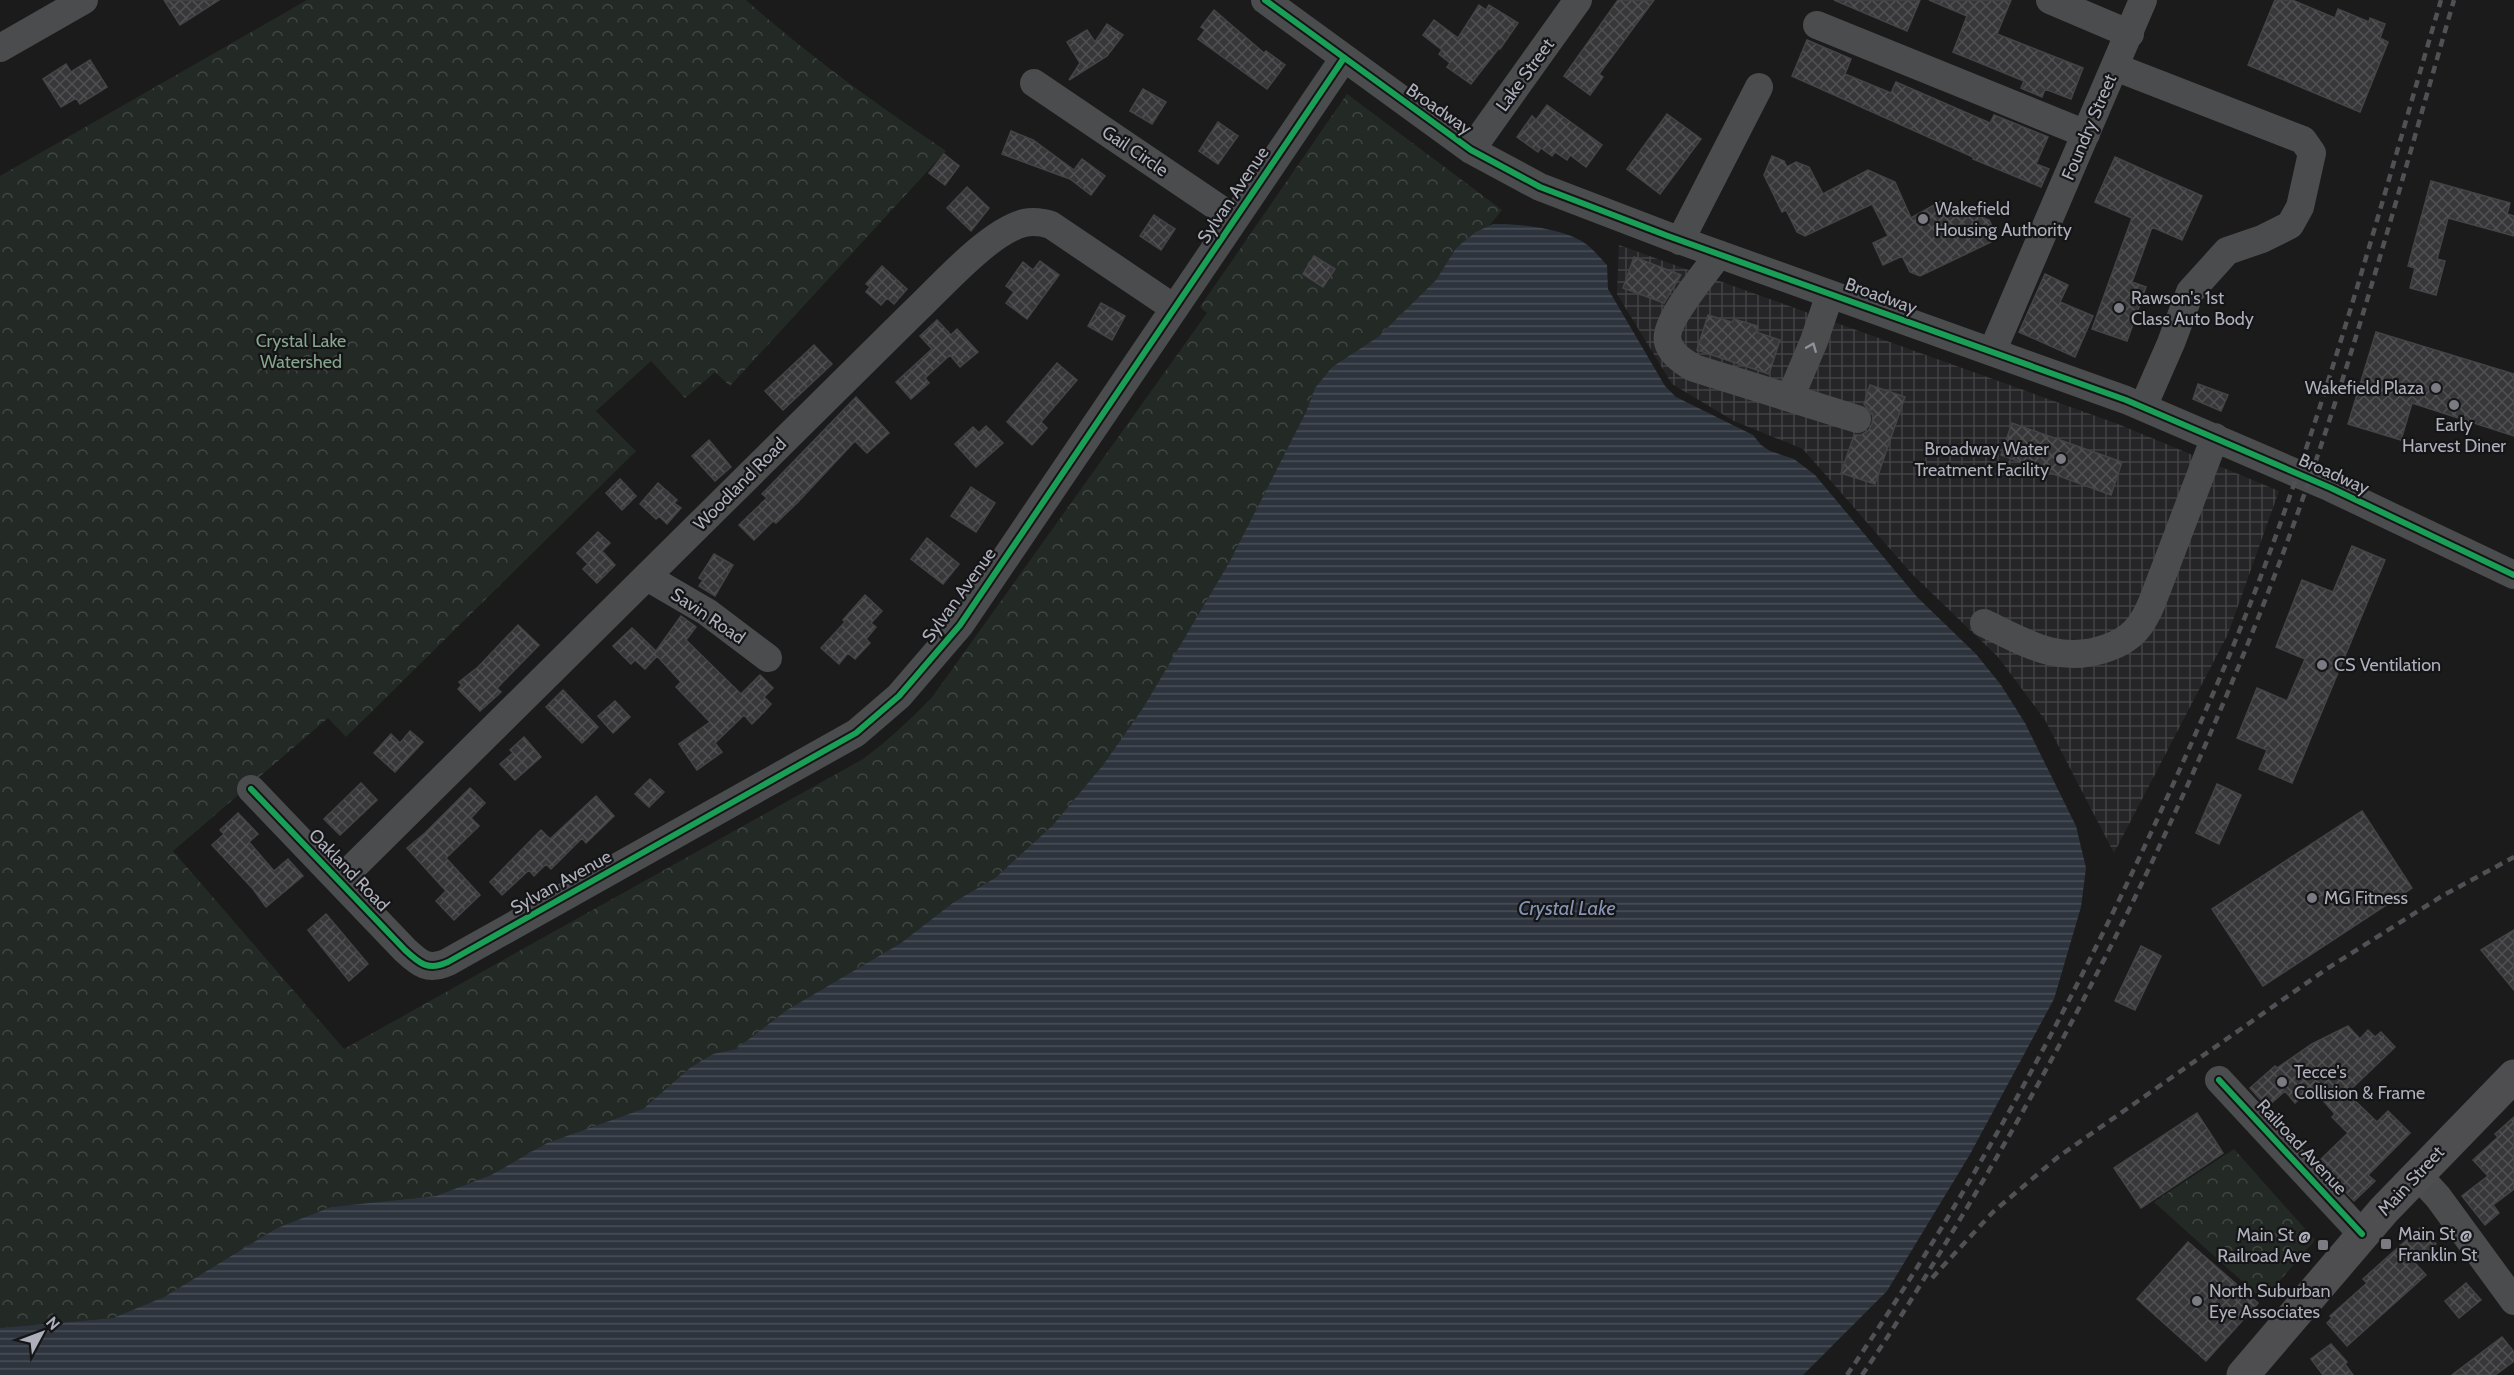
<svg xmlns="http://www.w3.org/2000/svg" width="2514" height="1375" font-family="Cabin,sans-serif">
<defs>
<pattern id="industrial-grid" width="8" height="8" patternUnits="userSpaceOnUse" patternTransform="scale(1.5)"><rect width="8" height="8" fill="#252527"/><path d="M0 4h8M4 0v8" fill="none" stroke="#424244"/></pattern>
<pattern id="park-crowns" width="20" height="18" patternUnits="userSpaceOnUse" patternTransform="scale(1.5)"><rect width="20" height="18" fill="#232a25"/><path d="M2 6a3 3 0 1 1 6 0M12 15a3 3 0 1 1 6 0" fill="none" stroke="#404643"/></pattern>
<pattern id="water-rules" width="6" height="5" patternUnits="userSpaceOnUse" patternTransform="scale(1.5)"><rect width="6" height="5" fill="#2e343d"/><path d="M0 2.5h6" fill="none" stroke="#4a4f57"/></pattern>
<pattern id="building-cross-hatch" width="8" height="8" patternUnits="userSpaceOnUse" patternTransform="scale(1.5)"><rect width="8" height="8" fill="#373739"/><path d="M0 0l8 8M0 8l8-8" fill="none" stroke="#515154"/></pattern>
</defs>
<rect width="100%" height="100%" fill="#1b1b1b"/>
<path fill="url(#industrial-grid)" d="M1619,245L2118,424L2279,491L2228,634L2114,853L2045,720L1998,657L1912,574L1803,449L1734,421L1672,384L1617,294Z"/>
<path fill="url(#park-crowns)" d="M307,0H746C809,56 876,104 946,151L730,386L715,372L685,398L651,361L596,411L636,451L346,737L328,718L173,851L344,1049L863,759C889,740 911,719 933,696L1207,313L1200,307L1347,94L1502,210L1489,226L1456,248L1436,280L1378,337L1332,367L1315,388L1306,412L1230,561L1143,708L1103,765L1053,825L995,878L954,902L901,943L787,1010L736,1049L713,1054L691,1067L643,1109L547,1143L491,1175L436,1196L331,1207L277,1228L164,1297L113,1318L0,1328V176Z
M2234,1149L2315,1240L2263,1300L2154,1202Z"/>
<path fill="url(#water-rules)" d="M1493,224C1518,223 1567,229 1586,244C1594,250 1600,258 1607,265L1608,289L1665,386L1676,397L1753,435L1761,445L1770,451L1794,459L1815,475L1917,597L1976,654L2001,685L2025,723L2076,826L2086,868L2081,907L2054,999L1969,1156L1887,1291L1803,1375H0V1328L113,1318L164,1297L277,1228L331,1207L436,1196L491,1175L547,1143L643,1109L691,1067L713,1054L736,1049L787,1010L901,943L954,902L995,878L1053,825L1103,765L1143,708L1230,561L1306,412L1315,388L1332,367L1378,337L1436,280L1456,248L1476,232Z"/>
<path fill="url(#building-cross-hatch)" stroke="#444447" stroke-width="1.5" d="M164,0H219L180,25Z
M1618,0H1654L1599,74L1603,77L1590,95L1564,76Z
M1834,0H1920L1907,31Z
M1929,0H2011L1997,34L2083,68L2071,99L2045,89L2042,97L2021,88L2024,81L1953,52L1967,16Z
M2275,0H2292L2335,18L2338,9L2369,22L2370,18L2385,24L2380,38L2388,42L2360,112L2248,65Z
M1479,5L1486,10L1489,5L1518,23L1500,49L1499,48L1471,84L1447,67L1450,63L1439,54L1442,50L1423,35L1434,20L1458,38Z
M1214,10L1264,53L1266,51L1285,65L1267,89L1198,39L1205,30L1201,27Z
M1107,24L1123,35L1107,56L1069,80L1080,63L1067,42L1087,30L1095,42Z
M1807,40L1851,59L1845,74L1891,93L1896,82L1990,123L1994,115L2048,137L2036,164L2049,169L2041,187L1973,159V157L1792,76Z
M90,60L107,87L80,104L76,98L61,107L43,79L66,64L71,72Z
M1143,89L1166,102L1152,124L1130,111Z
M1547,105L1602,145L1586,167L1570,155L1567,160L1555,152L1552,156L1541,148L1538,152L1517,137L1532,116L1536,120Z
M1667,114L1701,139L1660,194L1627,169Z
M1218,122L1238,136L1218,164L1199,151Z
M1011,131L1033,140L1074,170L1082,159L1105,176L1091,195L1070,179L1002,154Z
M944,154L959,166L945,185L929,173Z
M1772,156L1784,161L1787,167L1796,162L1809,167L1823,194L1868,170L1895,182L1911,218L1941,201L1989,220L1995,232L1991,242L1920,276L1910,272L1902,256L1883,265L1873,243L1888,236L1872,204L1805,236L1797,232L1786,210L1782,212L1764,175Z
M2115,157L2202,196L2182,240L2152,227L2132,282L2146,287L2127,341L2092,329L2132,218L2095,202Z
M2431,181L2510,203L2507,214L2514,216V236L2448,218L2437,259L2445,261L2436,295L2410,288L2415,268L2408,266Z
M967,187L989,208L971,231L947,208Z
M1154,215L1175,229L1161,250L1140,236Z
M1314,256L1335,269L1323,287L1303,274Z
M1634,257L1681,275L1664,303L1623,288Z
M1040,261L1059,275L1027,319L1006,303L1014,292L1006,286L1023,262L1033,270Z
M882,266L907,289L894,304L887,298L881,305L866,292L870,287L866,284Z
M2045,274L2068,285L2060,302L2093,316L2075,357L2019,332Z
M1101,303L1125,316L1112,340L1088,326Z
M1708,315L1732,322L1734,319L1758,326L1756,332L1780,340L1769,374L1697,350Z
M937,320L951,335L957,329L978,352L960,367L950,355L925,378L929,383L911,399L896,382L932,349L920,336Z
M2376,332L2514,374V436L2412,403L2401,440L2348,424Z
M814,345L832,364L783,410L765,391Z
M1057,363L1077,380L1041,422L1047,428L1032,445L1007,422Z
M2198,384L2228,395L2221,411L2193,399Z
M1870,385L1905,397L1875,484L1841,473L1854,435H1861L1868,431L1872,424L1873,415L1864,404Z
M856,397L889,433L867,453L855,441L798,502L776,523L773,521L754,540L739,525L767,498L762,494Z
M2012,423L2122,462L2111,495L2001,455Z
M986,426L1003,443L976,467L955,444L973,427L979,433Z
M709,440L731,467L715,481L692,456Z
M620,479L636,496L622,510L606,493Z
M658,483L677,500L674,503L681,508L667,524L659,516L656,519L640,504Z
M971,487L995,503L976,532L951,516Z
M598,532L610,543L602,551L615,565L597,583L583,569L588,564L577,553Z
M927,538L959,564L943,584L911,559Z
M2352,546L2385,560L2292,783L2259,769L2267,750L2237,738L2257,688L2287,701L2305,659L2276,647L2302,580L2333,592Z
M714,554L733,565L715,596L699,586L703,580L699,578Z
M865,595L882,611L871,623L876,627L866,639L870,643L855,659L848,653L839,664L821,648L845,622L843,620Z
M681,616L696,627L686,640L741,694L760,675L773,688L764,697L771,704L764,712L752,724L744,715L715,743L722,752L697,770L679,744L710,722L676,687L681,682L657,656L645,669L635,660L631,664L613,646L632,628L656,651Z
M518,625L539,645L497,688L501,692L480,711L458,689L462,685L459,682L478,667Z
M563,690L598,727L582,743L546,707Z
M615,701L630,717L613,733L598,716Z
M410,731L423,742L395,772L374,753L391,734L400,743Z
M524,737L541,757L515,780L500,764L513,753L510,750Z
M650,779L664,792L649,807L635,794Z
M361,783L377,800L340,835L324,819Z
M2217,784L2241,795L2219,844L2196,833Z
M470,788L485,803L471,818L479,826L446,858L480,895L454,920L436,901L446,891L407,848L425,833Z
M596,796L614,816L586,843L582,838L551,869L546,864L534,876L529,870L502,895L490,882L541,830L550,839Z
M2362,811L2412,888L2263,986L2212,909Z
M238,813L258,834L249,842L274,871L288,859L303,876L266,907L253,889L212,845L224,834L220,830Z
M326,914L368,964L349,981L308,930Z
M2514,930V990L2481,950Z
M2141,946L2161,956L2135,1010L2115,1001Z
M2348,1026L2360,1039L2368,1030L2375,1037L2381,1032L2395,1047L2347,1093L2377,1122L2388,1111L2410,1133L2368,1175L2375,1181L2354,1201L2318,1162L2348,1133L2332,1117L2335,1114L2312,1088L2295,1103L2285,1091L2267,1107L2250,1088L2275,1066L2277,1068L2312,1044Z
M2197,1113L2223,1153L2141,1208L2114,1168Z
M2514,1117V1189L2493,1205L2499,1213L2485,1225L2462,1196L2488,1176L2473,1160L2498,1137L2495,1134Z
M2421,1227L2436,1244L2415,1263L2426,1275L2347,1346L2327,1323L2332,1318L2330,1316L2367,1283L2363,1279Z
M2188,1242L2258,1303L2206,1361L2137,1299Z
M2466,1283L2481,1300L2459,1318L2445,1301Z
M2502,1337L2514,1352V1361L2495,1375H2452Z
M2331,1344L2347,1362L2345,1364L2353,1375H2323L2311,1359Z"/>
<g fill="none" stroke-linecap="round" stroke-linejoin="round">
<path stroke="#4b4c4e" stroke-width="28" d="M1265,0L1471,150L1540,187L1668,236L2126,400L2331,488L2514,575
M2050,0L2130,34
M1817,25L2086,134
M0,48L84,0
M2115,67L2303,140L2312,153L2300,207L2290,225L2262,239L2227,251L2190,292L2171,343L2143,407
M1034,83L1235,219
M1471,150L1578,0
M1680,241L1759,87
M1719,254C1707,271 1662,323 1668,342C1671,354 1683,362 1694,368L1857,419
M1992,352L2143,0
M1790,398L1814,341L1830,294
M647,577L707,612L768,658
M1984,623C2026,643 2059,665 2107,648C2133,639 2143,625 2153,600L2215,437
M251,789L405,950C420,964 428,971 448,962L856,733L899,696L960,625L1344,58
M339,881L912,314C939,289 988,232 1024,223C1033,221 1042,222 1051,225L1174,308
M2219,1080L2362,1234
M2417,1174L2438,1197L2514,1301"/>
<path stroke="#4e4e51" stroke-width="33" d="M2243,1375L2384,1210L2514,1076"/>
<path stroke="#505155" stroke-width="4.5" stroke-dasharray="8 6" stroke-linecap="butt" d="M1932,1278L1993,1212L2058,1157L2328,968L2442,896L2514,857
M1847,1375C1970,1194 2075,1000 2166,800C2203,718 2240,634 2271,549C2337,369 2387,184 2441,0
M1862,1375C1902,1317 1938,1256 1974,1196C2095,992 2199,777 2282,556C2350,374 2400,186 2454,0"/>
<defs>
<path id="cycleway" d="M1265,0L1471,150L1540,187L1668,236L2126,400L2331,488L2514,575
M251,789L405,950C420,964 428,971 448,962L856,733L899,696L960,625L1344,58
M2219,1080L2362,1234"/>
</defs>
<use href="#cycleway" stroke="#151517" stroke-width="10"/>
<use href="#cycleway" stroke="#1a9f57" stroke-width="6"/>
</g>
<defs><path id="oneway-chevron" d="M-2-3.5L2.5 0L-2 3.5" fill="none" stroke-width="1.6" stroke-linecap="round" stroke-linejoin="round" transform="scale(1.5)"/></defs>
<use stroke="#90919a" href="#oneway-chevron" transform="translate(1812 347) rotate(-68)"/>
<g fill="#7a7b83" stroke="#151517" stroke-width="2">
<circle cx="1923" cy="219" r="6"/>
<circle cx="2119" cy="308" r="6"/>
<circle cx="2436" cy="388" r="6"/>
<circle cx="2454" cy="405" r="6"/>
<circle cx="2061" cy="459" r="6"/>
<circle cx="2322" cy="665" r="6"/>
<circle cx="2312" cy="898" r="6"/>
<circle cx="2282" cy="1082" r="6"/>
<rect x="2380" y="1238" width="12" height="12" rx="3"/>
<rect x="2317" y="1239" width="12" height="12" rx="3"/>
<circle cx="2197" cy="1301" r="6"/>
</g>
<g text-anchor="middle" stroke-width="4.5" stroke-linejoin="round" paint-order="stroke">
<g font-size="18" fill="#adafbb" stroke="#151517">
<text transform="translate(1525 75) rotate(-54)" y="6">Lake Street</text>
<text transform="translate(1439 109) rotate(35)" y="6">Broadway</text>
<text transform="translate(2089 127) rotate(-67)" y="6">Foundry Street</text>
<text transform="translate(1135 151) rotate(34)" y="6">Gail Circle</text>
<text transform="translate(1233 195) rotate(-56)" y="6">Sylvan Avenue</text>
<text transform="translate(1881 296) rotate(20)" y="6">Broadway</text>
<text transform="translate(2334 474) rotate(24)" y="6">Broadway</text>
<text transform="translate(740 484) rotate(-45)" y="6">Woodland Road</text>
<text transform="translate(959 595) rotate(-54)" y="6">Sylvan Avenue</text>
<text transform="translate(708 616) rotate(34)" y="6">Savin Road</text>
<text transform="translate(349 870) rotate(46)" y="6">Oakland Road</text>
<text transform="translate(561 882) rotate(-29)" y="6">Sylvan Avenue</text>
<text transform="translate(2302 1147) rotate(47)" y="6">Railroad Avenue</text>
<text transform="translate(2411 1181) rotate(-47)" y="6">Main Street</text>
</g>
<g font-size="18" fill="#adafbb" stroke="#151517" text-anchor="start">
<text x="1935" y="215">Wakefield<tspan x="1935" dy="21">Housing Authority</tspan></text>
<text x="2131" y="304">Rawson's 1st<tspan x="2131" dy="21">Class Auto Body</tspan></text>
<text x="2424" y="394" text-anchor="end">Wakefield Plaza</text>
<text x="2454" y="431" text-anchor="middle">Early<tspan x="2454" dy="21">Harvest Diner</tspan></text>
<text x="2049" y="455" text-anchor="end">Broadway Water<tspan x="2049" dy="21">Treatment Facility</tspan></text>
<text x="2334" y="671">CS Ventilation</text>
<text x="2324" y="904">MG Fitness</text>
<text x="2294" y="1078">Tecce's<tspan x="2294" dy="21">Collision &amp; Frame</tspan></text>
<text x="2398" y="1240">Main St @<tspan x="2398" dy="21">Franklin St</tspan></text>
<text x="2311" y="1241" text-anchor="end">Main St @<tspan x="2311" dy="21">Railroad Ave</tspan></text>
<text x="2209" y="1297">North Suburban<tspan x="2209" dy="21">Eye Associates</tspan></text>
</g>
<g font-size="18" fill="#85a58d" stroke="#151517">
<text x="301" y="347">Crystal Lake<tspan x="301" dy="21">Watershed</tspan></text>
</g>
<g font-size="20" font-style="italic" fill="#8595b5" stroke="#151517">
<text x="1567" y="915">Crystal Lake</text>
</g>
</g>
<g transform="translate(42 1333) rotate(49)" stroke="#151517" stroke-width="4.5" paint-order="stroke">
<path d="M0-4.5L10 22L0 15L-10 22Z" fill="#adafbb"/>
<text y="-9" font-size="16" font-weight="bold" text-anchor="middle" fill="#adafbb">N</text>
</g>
</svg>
